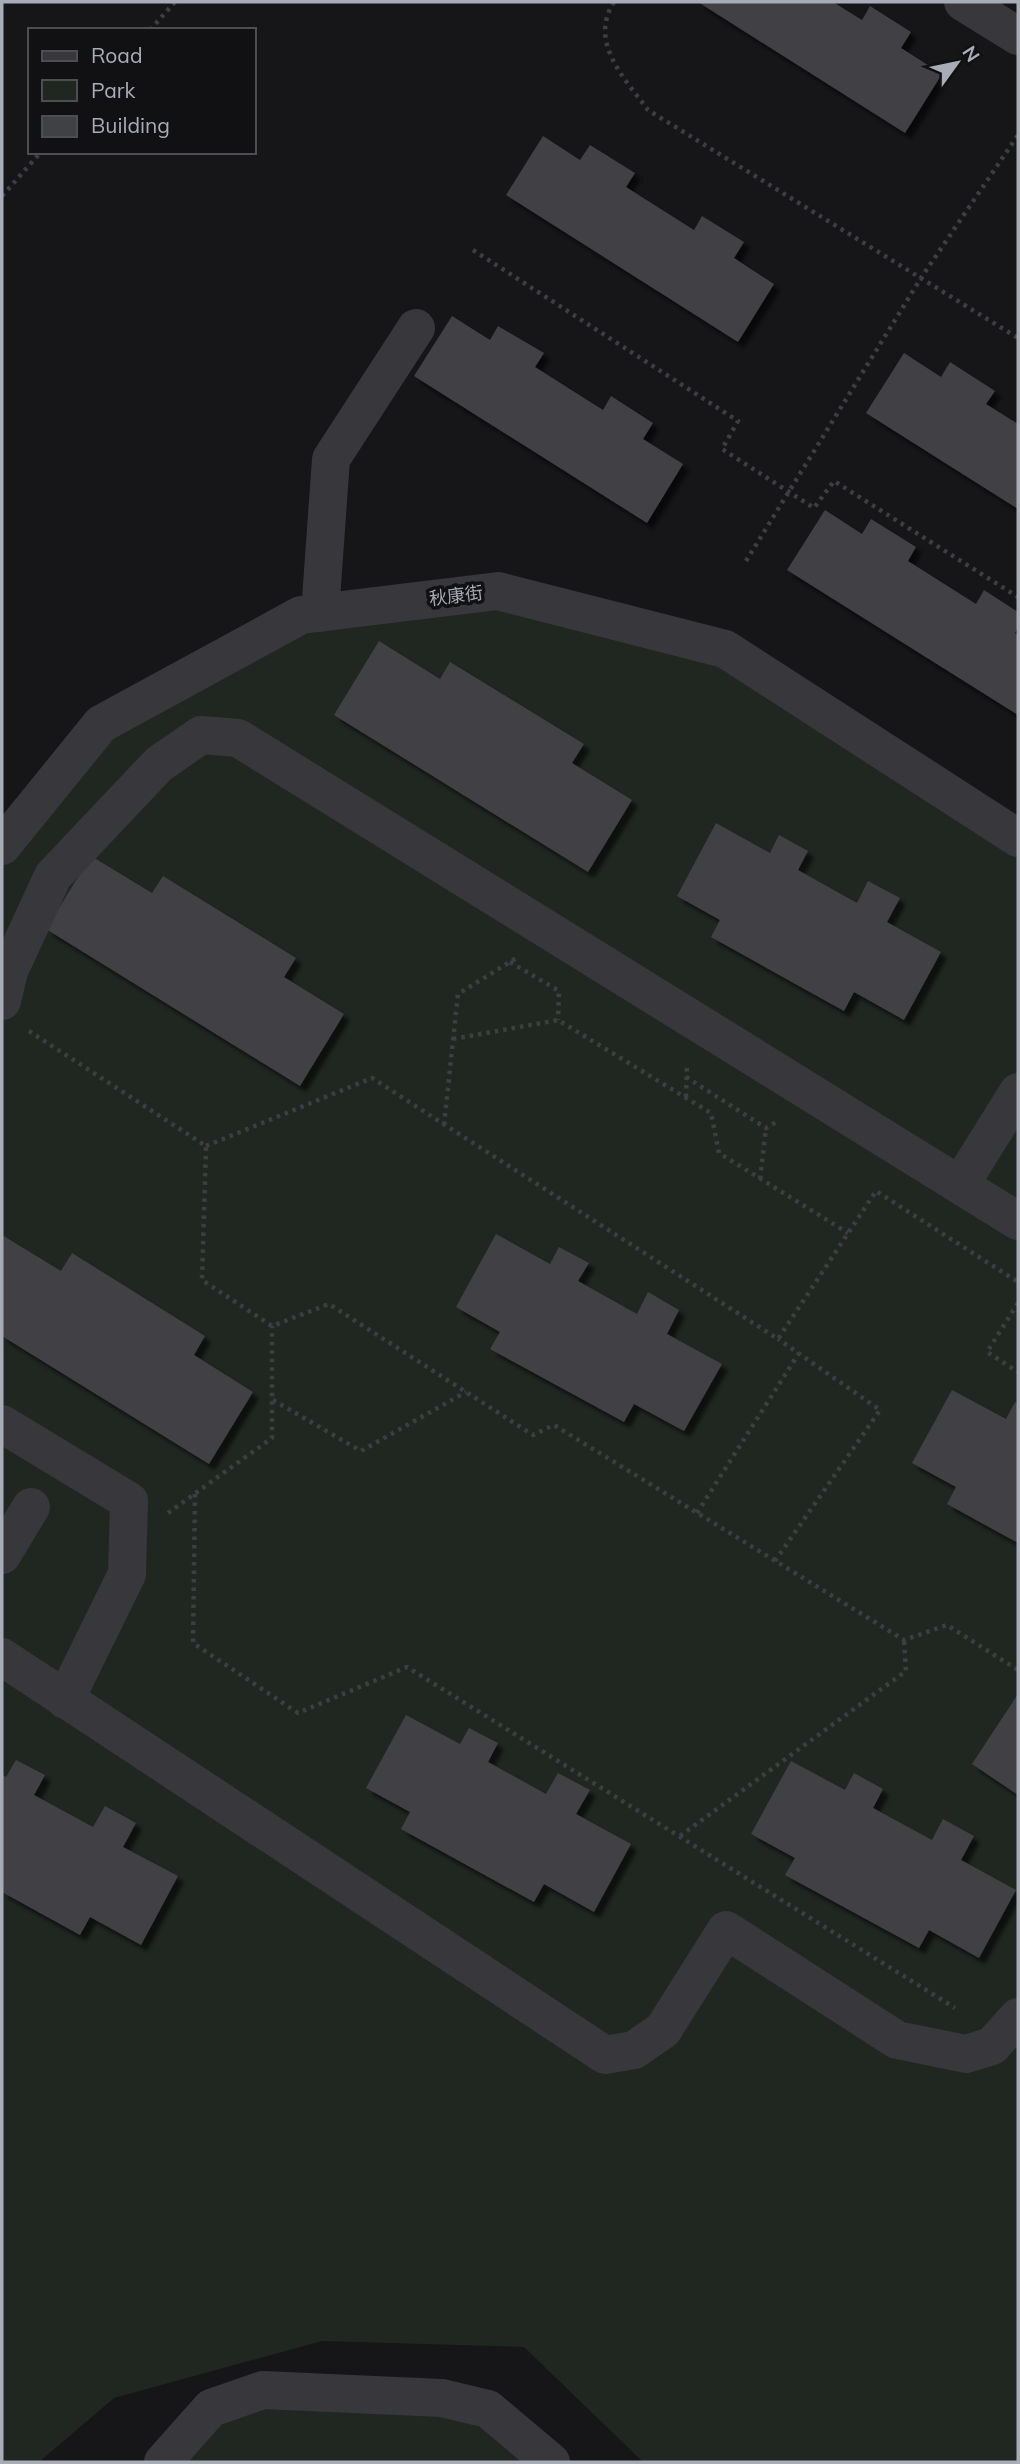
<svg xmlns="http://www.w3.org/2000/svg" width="1020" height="2464" font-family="Mulish,'Noto Sans SC',sans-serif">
<defs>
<filter id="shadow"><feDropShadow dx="6" dy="6" stdDeviation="2" flood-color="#0009"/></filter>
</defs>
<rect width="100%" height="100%" fill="#161517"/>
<path fill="#202721" d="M498,591L725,649L1018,838V2462H643L524,2347L322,2341L114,2398L39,2462H2V846L101,724L301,615Z
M442,2398L547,2462H163L211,2408Z"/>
<path fill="#404144" filter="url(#shadow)" d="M698,2H833L862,20L870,6L911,32L901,48L942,74L905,133Z
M543,136L580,160L590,145L635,173L626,187L694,230L702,216L744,242L734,258L774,284L738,342L506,195Z
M452,316L490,340L498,326L544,353L535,367L603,410L611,396L653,423L643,439L683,464L647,523L414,376Z
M904,353L941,377L950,362L995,391L986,404L1018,424V509L866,413Z
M825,510L862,534L871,519L916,547L908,561L976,604L984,590L1018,612V627L1015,633L1018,635V715L787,570Z
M379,641L440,679L450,662L584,744L572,763L632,800L588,872L334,715Z
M716,823L770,853L779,835L808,851L798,870L857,903L868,881L900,898L887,922L941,952L904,1020L854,992L844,1011L711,937L720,920L677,896Z
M91,856L152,893L163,876L296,958L284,977L344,1014L300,1086L46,929Z
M496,1234L550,1264L559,1247L589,1263L578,1281L637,1314L648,1292L679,1310L667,1334L722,1364L684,1431L634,1404L624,1422L490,1349L500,1332L456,1307Z
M2,1235L61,1271L72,1253L205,1336L194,1355L253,1392L209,1464L2,1336Z
M952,1390L1006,1419L1015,1402L1018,1404V1543L947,1504L956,1487L912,1463Z
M1018,1694V1795L972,1764Z
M406,1715L460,1744L469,1728L498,1743L488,1762L546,1794L558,1773L590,1790L576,1814L631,1844L594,1912L544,1884L534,1902L401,1829L410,1812L366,1788Z
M16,1760L45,1775L34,1795L93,1827L105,1806L136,1823L123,1847L178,1876L141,1945L90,1917L80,1935L2,1892V1775L6,1777Z
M791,1761L845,1790L854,1773L883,1789L873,1808L932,1840L943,1819L974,1836L961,1860L1016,1890L979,1958L929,1930L919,1948L785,1875L795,1858L751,1834Z"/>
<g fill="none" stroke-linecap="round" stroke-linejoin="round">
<path stroke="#3d3e43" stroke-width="4.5" stroke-dasharray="3.5 5" stroke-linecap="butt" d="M614,2C588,42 625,79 648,110L1018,338
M150,30L175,2
M2,196L41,152
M473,250L738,421L722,449L814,508L834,481L1018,597
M746,561L921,278L1018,135
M510,962L559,991L558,1020
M29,1031L206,1146L202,1280L272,1326L329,1304L533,1435L554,1425L904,1640L947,1625L1018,1670
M453,1039L558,1020L711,1113L719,1153L848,1233
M686,1077L766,1128L778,1121
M686,1097L687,1064
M444,1125L458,994L518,957
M206,1146L372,1078L778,1339L876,1191L1018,1282
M760,1179L766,1128
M1018,1303L987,1352L1018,1372
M273,1400L361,1451L466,1392
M195,1494L193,1643L298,1713L407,1667L955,2008
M168,1513L272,1438V1326
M697,1513L799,1353
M775,1561L880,1410L778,1339
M680,1836L906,1671L904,1640"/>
<path stroke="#37373c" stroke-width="38" d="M963,2L1018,36
M320,613L331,459L416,328
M2,846L101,724L301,615L498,591L725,649L1018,838
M2,1001L9,971L53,876L159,764L201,735L238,738L1018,1221
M960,1185L1018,1092
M2,1424L129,1501L127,1574L65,1700
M2,1555L31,1507
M2,1657L605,2055L634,2050L663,2030L726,1930L897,2040L966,2054L992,2046L1018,2017
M163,2462L211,2408L263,2390L442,2398L488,2409L551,2462"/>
</g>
<g text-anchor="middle" stroke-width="7" stroke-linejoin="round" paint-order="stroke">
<g font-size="18" fill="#a8acb7" stroke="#111012">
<text transform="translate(456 596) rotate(-7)" y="6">秋康街</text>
</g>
</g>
<rect width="1020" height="2464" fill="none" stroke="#a8acb7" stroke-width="7"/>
<rect x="28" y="28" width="228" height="126" fill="#111012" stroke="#4d4e54" stroke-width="2"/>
<rect x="42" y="51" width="35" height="10" fill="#37373c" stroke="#4d4e54" stroke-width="2"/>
<text x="91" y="63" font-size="21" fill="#a8acb7">Road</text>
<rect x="42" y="80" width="35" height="21" fill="#202721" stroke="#4d4e54" stroke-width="2"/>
<text x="91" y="98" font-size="21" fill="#a8acb7">Park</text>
<rect x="42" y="116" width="35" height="21" fill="#404144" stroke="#4d4e54" stroke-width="2"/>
<text x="91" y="133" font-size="21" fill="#a8acb7">Building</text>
<g transform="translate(957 63) rotate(57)" stroke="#111012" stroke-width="5" paint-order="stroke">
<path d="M0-5L12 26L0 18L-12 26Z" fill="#a8acb7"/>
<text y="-10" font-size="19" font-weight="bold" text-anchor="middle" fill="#a8acb7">N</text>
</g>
</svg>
